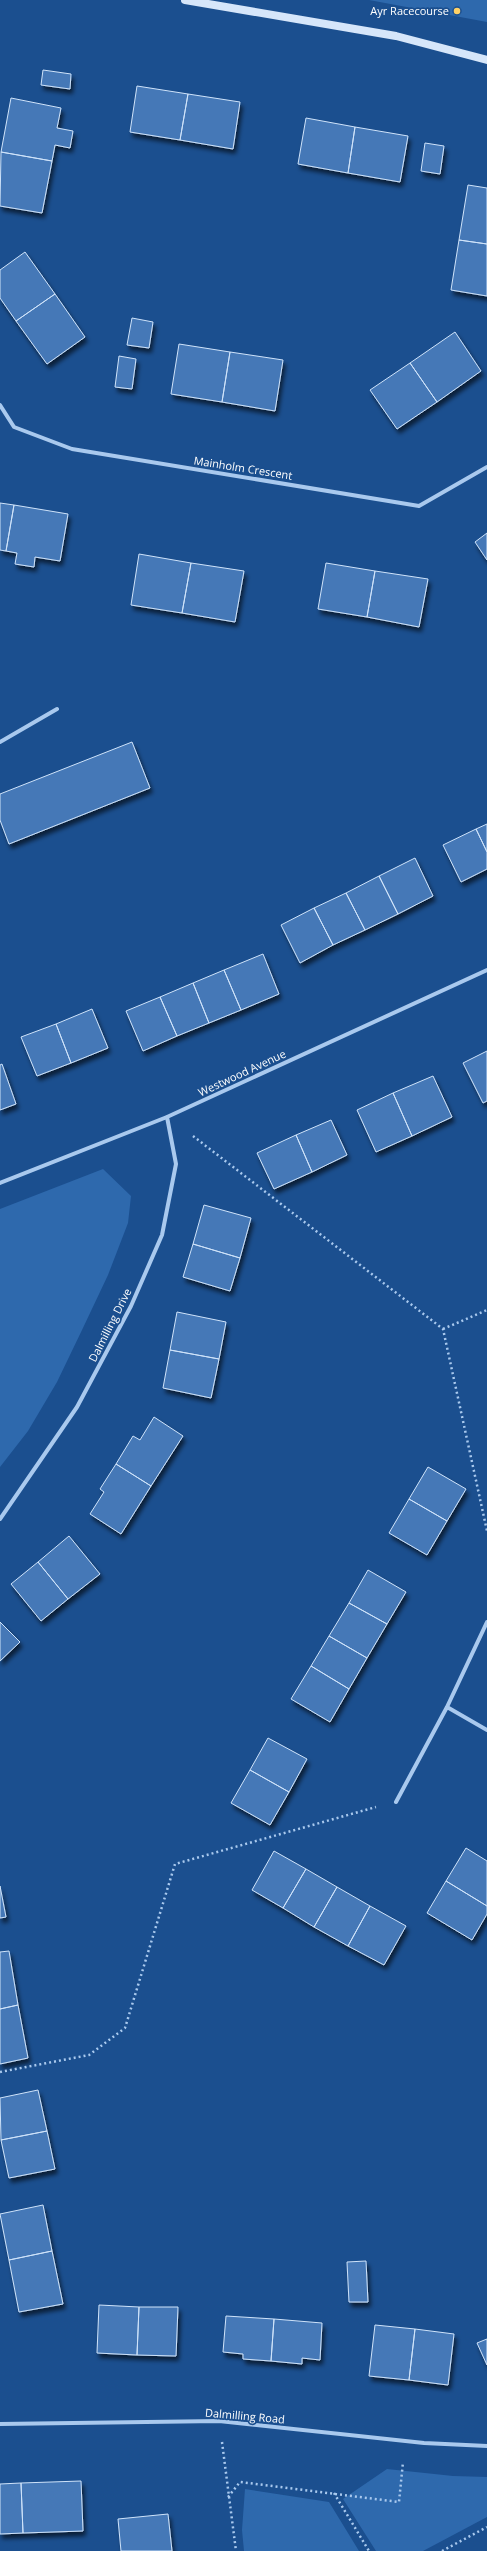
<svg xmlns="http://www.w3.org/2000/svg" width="487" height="2551" font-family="'Open Sans',sans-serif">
<defs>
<filter id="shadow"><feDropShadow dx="2.5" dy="4.5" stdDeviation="2" flood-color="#0009"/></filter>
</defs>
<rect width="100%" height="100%" fill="#1b4f8f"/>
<path fill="#2e69ad" d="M369,0H487V22Z
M103,1169L131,1196L128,1223L108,1275L82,1330L57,1382L28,1431L0,1467V1209Z
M387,2469L453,2476L487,2477V2517L423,2551H376L343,2499Z
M245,2489L329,2502L359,2551H244L242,2530Z"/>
<path fill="#4478b7" stroke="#cfe3fa" filter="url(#shadow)" d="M43,70L71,74L70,89L41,85Z
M137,86L188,94L180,140L130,132Z
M188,94L240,102L233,149L180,140Z
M11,98L61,108L57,128L73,131L70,148L55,145L52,161L1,152Z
M306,118L355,127L348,173L298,164Z
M355,127L408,136L400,182L348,173Z
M425,143L444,146L440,174L421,171Z
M1,152L52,161L42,213L0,206Z
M468,185L487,188V244L459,240Z
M459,240L487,244V296L451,290Z
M25,252L55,294L16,321L0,298V270Z
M55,294L85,337L47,364L16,321Z
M132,318L153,322L149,348L127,345Z
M455,332L481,371L437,402L410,363Z
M179,344L230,352L222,402L171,394Z
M230,352L283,360L275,411L222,402Z
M119,356L136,359L132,389L115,387Z
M410,363L437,402L397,429L370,390Z
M0,503L14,505L6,551L0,550Z
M14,505L68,514L60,561L35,557L34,567L15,564L17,553L6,551Z
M487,533V560L475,542Z
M139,554L191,563L182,613L131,605Z
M191,563L244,571L235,622L182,613Z
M326,563L375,571L367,617L318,609Z
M375,571L428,579L419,627L367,617Z
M132,742L150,788L9,844L0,820V794Z
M487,824V852L476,829Z
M476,829L487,852V869L461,882L443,845Z
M415,858L433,896L398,914L379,876Z
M379,876L398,914L365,930L346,893Z
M346,893L365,930L333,945L314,908Z
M314,908L333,945L300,963L281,925Z
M263,954L279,994L241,1010L224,970Z
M224,970L241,1010L209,1023L193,983Z
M193,983L209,1023L177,1036L160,997Z
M160,997L177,1036L143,1051L126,1011Z
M92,1009L108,1048L71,1063L56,1024Z
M56,1024L71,1063L37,1076L21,1037Z
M487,1051V1101L483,1103L463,1063Z
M2,1064L16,1104L0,1110V1065Z
M433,1076L452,1117L412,1136L393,1093Z
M393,1093L412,1136L376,1152L357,1110Z
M331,1120L347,1155L312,1172L296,1135Z
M296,1135L312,1172L274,1189L257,1153Z
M204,1205L251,1218L240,1258L193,1244Z
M193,1244L240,1258L230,1291L183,1277Z
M177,1312L226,1322L219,1359L170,1350Z
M170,1350L219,1359L211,1398L163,1388Z
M154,1417L183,1436L151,1486L116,1464L133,1436L140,1440Z
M116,1464L151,1486L121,1534L90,1514L104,1492L100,1489Z
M428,1467L466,1489L447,1521L409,1499Z
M409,1499L447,1521L427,1555L389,1533Z
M69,1536L100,1574L68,1599L38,1562Z
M38,1562L68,1599L41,1621L11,1584Z
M368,1570L406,1592L387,1624L349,1603Z
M349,1603L387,1624L367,1658L329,1636Z
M0,1622L20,1642L0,1661Z
M329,1636L367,1658L349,1689L311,1666Z
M311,1666L349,1689L330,1722L291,1699Z
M268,1738L307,1759L289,1792L250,1770Z
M250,1770L289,1792L270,1825L231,1803Z
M466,1848L487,1861V1906L446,1881Z
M274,1851L306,1869L283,1908L252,1890Z
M306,1869L337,1887L314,1927L283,1908Z
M446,1881L487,1906V1914L472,1940L427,1913Z
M0,1886L6,1917L0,1918Z
M337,1887L370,1906L348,1946L314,1927Z
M370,1906L406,1926L384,1965L348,1946Z
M9,1951L18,2005L0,2009V1952Z
M18,2005L28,2058L0,2064V2009Z
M38,2090L47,2131L1,2140L0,2098Z
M47,2131L55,2169L9,2178L1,2140Z
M43,2205L52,2251L9,2260L0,2214Z
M52,2251L63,2304L19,2312L9,2260Z
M366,2261L368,2302H349L347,2262Z
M99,2305L139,2307L137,2355L97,2353Z
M139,2307H178L176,2356L137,2355Z
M226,2316L274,2319L271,2361L243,2359V2354L223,2352Z
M274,2319L322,2323L320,2360L302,2358V2364L271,2361Z
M375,2325L415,2329L409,2380L369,2376Z
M415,2329L454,2334L448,2385L409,2380Z
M487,2339V2365L477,2343Z
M81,2481L83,2531L23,2533L21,2483Z
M21,2483L23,2533L0,2534V2484Z
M168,2514L172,2551H121L118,2519Z"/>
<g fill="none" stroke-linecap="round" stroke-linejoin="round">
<path stroke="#a9c9ee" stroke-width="2.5" stroke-dasharray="2 3" stroke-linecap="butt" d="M193,1136L443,1329L487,1531
M443,1329L487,1310
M0,2072L89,2055L125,2028L175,1864L376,1807
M222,2442L236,2551
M334,2493L369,2551
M228,2497L240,2482L399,2502L403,2462
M442,2551L487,2527"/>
<path stroke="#a9c9ee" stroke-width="4" d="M0,405L14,427L72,449L419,506L487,467
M0,742L57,709
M0,1183L167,1117L487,970
M0,1519L77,1407L131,1306L162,1235L176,1164L167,1117
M447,1707L487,1730
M396,1802L447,1707L487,1622
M0,2424L219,2421L424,2443L487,2446"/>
<path stroke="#d6e6fa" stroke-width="8" d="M185,0L396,36L487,60"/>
</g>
<circle fill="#ffd166" stroke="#1b4f8f" stroke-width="1.5" cx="457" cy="11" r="4"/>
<g text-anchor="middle" stroke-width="3.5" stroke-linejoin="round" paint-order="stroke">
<g font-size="11" fill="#fff" stroke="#1b4f8f" text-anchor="end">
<text x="449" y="15">Ayr Racecourse</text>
</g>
<g font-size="11" fill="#fff" stroke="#1b4f8f">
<text transform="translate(243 468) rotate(9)" y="4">Mainholm Crescent</text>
<text transform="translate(242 1073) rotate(-25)" y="4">Westwood Avenue</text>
<text transform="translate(110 1325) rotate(-63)" y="4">Dalmilling Drive</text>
<text transform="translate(245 2416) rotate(5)" y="4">Dalmilling Road</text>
</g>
</g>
</svg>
